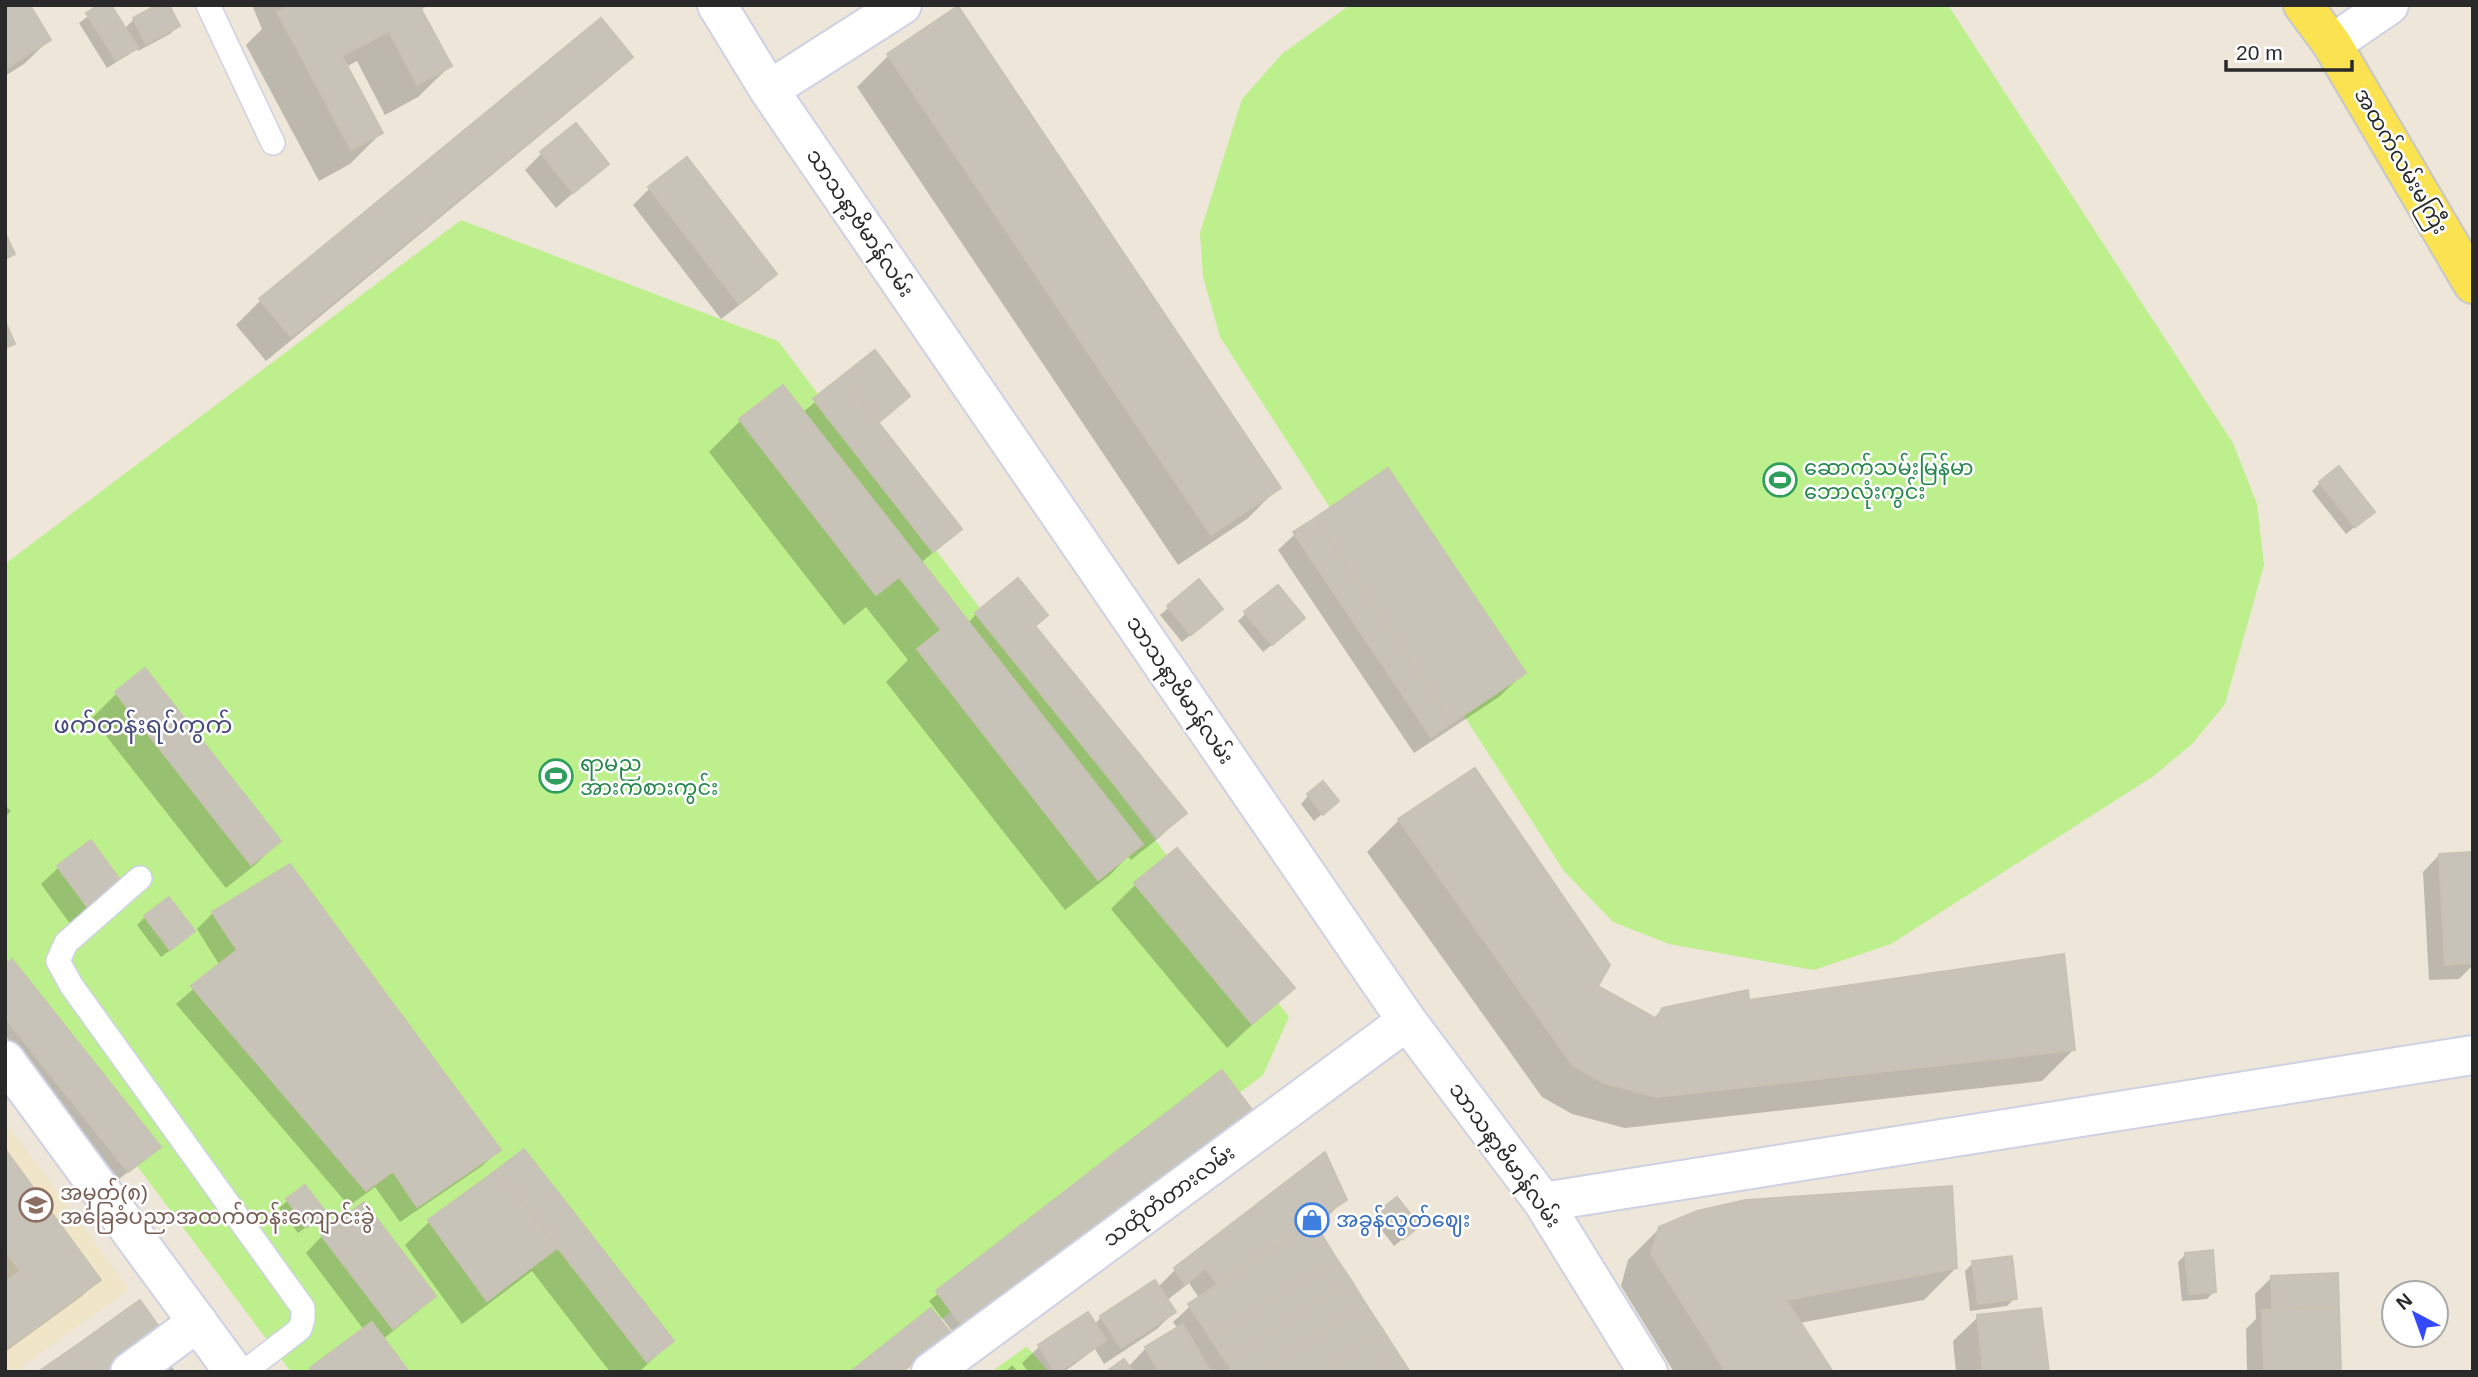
<svg xmlns="http://www.w3.org/2000/svg" width="2478" height="1377" font-family="Helvetica,'Noto Sans Myanmar',sans-serif">
<rect width="100%" height="100%" fill="#ede6d9"/>
<path fill="#f0e6c7" d="M5,1122L129,1289L14,1372H5Z"/>
<path fill="#bdf08c" d="M1350,5H1948L2233,443L2257,504L2264,565L2225,704L2192,744L2152,777L1891,944L1814,970L1669,944L1613,922L1564,871L1220,337L1203,277L1200,233L1242,99L1282,54Z
M461,220L778,341L1289,1017L1263,1075L872,1372H291L5,989V564Z
M1027,1347L1049,1372H991L1026,1347Z"/>
<path fill="#0003" d="M5,5L49,40L24,64L5,76Z
M103,5L124,29L134,19L178,26L170,34L138,51L136,47L128,55L107,68L79,23Z
M252,5H424L420,10L450,66L418,97L385,115L357,61L346,67L381,133L350,164L319,181L246,45L262,29Z
M889,55L1279,487L1247,519L1178,565L857,87Z
M631,57L606,81L266,361L236,325L261,300Z
M542,153L606,164L556,208L525,170Z
M649,189L775,274L759,290L721,319L633,205Z
M875,353L907,396L877,424L959,529L921,563L968,623L976,614L1033,627L1184,813L1160,837L1131,860L1128,856L1110,875L1065,910L886,682L908,660L866,607L844,625L709,452L740,421L783,387L803,412Z
M2320,483L2365,519L2346,534L2312,491Z
M1295,534L1524,673L1499,697L1414,753L1278,550Z
M1199,582L1213,617L1182,642L1160,615Z
M1246,613L1295,626L1263,652L1238,621Z
M117,693L279,841L255,865L226,888L92,718Z
M1308,796L1329,808L1314,821L1301,804Z
M5,805L11,811L5,817Z
M1399,820L1596,987L1653,1019L1663,1009L1748,1002L2074,1049L2042,1081L1625,1128L1572,1114L1542,1097L1367,852Z
M90,843L121,884L71,925L41,884L58,868Z
M2470,854L2473,965L2459,979L2429,980L2423,872L2439,855Z
M1135,885L1292,988L1227,1048L1111,909Z
M213,913L499,1150L482,1166L400,1222L375,1187L349,1206L176,1004L220,966L197,929Z
M145,917L185,939L161,957L137,925Z
M5,967L151,1154L119,1179L5,1035Z
M1222,1073L958,1339L929,1301Z
M524,1151L672,1341L639,1372H610L532,1271L462,1324L405,1245L430,1221Z
M5,1152L98,1280L82,1296L5,1352Z
M304,1187L316,1220L298,1233L279,1208Z
M1345,1199L1328,1216L1314,1226L1408,1372H1109L1128,1367L1146,1348L1178,1329L1173,1322L1199,1298L1189,1283L1166,1301L1174,1312L1157,1329L1104,1364L1095,1349L1064,1372H1028L1022,1363L1039,1347L1087,1314L1094,1325L1101,1317L1158,1287L1175,1270Z
M1382,1212L1409,1234L1394,1246L1374,1220Z
M1660,1228L1956,1268L1924,1300L1799,1323L1831,1372H1674L1621,1286L1628,1260Z
M322,1236L434,1296L417,1312L383,1339L407,1372H308L364,1330L306,1253Z
M2186,1254L2215,1291L2207,1299L2182,1301L2178,1262Z
M1973,1263L2015,1298L2007,1306L1970,1311L1965,1271Z
M2272,1277L2339,1372H2247L2246,1329L2256,1319L2255,1294Z
M1978,1317L2047,1372H1956L1953,1341Z
M164,1358L176,1372H146Z
M1012,1365L1018,1372H1005Z"/>
<path fill="#c8c3b9" stroke="#c8c2b3" stroke-width="2" d="M5,5H30L51,40L5,69Z
M99,5H111L138,48L116,61L86,13Z
M157,5H169L180,26L146,44L133,18Z
M290,5H426L421,9L452,66L417,85L389,31L342,56L383,133L351,150L277,12Z
M958,6L1281,488L1211,535L887,54Z
M601,18L633,57L291,337L259,299Z
M576,123L609,164L573,193L540,152Z
M687,157L777,274L739,304L648,187Z
M5,233L15,254L5,259Z
M5,321L15,344L5,348Z
M875,350L910,396L878,423L842,376Z
M842,376L962,529L933,552L813,399Z
M783,385L1143,844L1098,880L917,649L941,630L899,577L876,595L739,419Z
M2339,466L2375,512L2355,527L2319,482Z
M1388,468L1526,673L1452,723L1315,518Z
M1315,518L1452,723L1431,737L1293,532Z
M1018,578L1048,615L1035,626L1187,813L1157,837L975,613Z
M1199,579L1223,609L1191,635L1167,606Z
M1278,585L1305,618L1272,645L1244,612Z
M145,668L281,841L251,865L115,692Z
M1475,768L1610,965L1598,986L1657,1019L1662,1008L1748,990L1749,1000L2064,954L2075,1050L1657,1097L1604,1083L1573,1066L1398,819Z
M1323,781L1339,801L1323,815L1307,794Z
M91,840L123,884L89,909L57,866Z
M1177,848L1295,988L1252,1024L1134,883Z
M2472,852L2473,963L2445,965L2439,854Z
M290,864L501,1150L417,1207L393,1171L366,1191L191,986L237,950L212,912Z
M169,897L195,931L170,950L144,916Z
M12,959L161,1147L128,1172L5,1018V965Z
M1222,1070L1253,1111L967,1332L936,1291Z
M5,1149L101,1280L5,1350V1282L20,1271L5,1251Z
M524,1149L674,1341L647,1362L497,1170Z
M1325,1152L1347,1200L1217,1284L1206,1268L1185,1285L1174,1268Z
M497,1170L557,1248L487,1301L428,1220Z
M305,1185L326,1212L307,1227L286,1199Z
M1952,1186L1957,1268L1786,1300L1833,1372H1726L1651,1254L1659,1227L1697,1211L1746,1200Z
M1397,1197L1420,1226L1403,1239L1380,1210Z
M364,1202L436,1296L393,1329L321,1235Z
M1314,1222L1336,1258L1211,1339L1188,1304Z
M2213,1250L2216,1292L2189,1294L2185,1253Z
M2012,1256L2017,1299L1978,1304L1972,1261Z
M1336,1258L1351,1280L1226,1362L1211,1339Z
M2338,1273L2339,1307L2272,1310L2271,1276Z
M1155,1280L1176,1312L1121,1348L1100,1316Z
M1351,1280L1365,1303L1259,1372H1233L1226,1362Z
M140,1300L164,1334L112,1372H90L73,1348Z
M1365,1303L1383,1330L1320,1372H1259Z
M2339,1307L2341,1372H2264L2262,1310Z
M931,1308L951,1333L902,1372H850Z
M2041,1308L2049,1372H1983L1977,1315Z
M1088,1312L1106,1340L1059,1372H1055L1038,1345Z
M372,1322L409,1372H312L310,1368Z
M1183,1324L1211,1372H1159L1145,1347Z
M1383,1330L1397,1352L1367,1372H1320Z
M73,1348L90,1372H38Z
M1397,1352L1410,1372H1367Z
M1124,1359L1134,1372H1106Z"/>
<g fill="none" stroke-linecap="round" stroke-linejoin="round">
<defs>
<path id="lane" d="M208,5L273,143
M140,878L66,943L58,961L71,985L303,1308V1319L300,1329L244,1372"/>
<path id="street" d="M717,5L769,90L1407,1021L1543,1202L1648,1372
M2332,44L2389,5
M769,90L902,5
M5,1060L234,1372
M1543,1202L2473,1055
M130,1372L198,1322
M931,1372L1407,1021"/>
<path id="primary" d="M2303,5L2332,44L2473,284"/>
</defs>
<use href="#lane" stroke="#ced1e3" stroke-width="26"/>
<use href="#street" stroke="#ced1e3" stroke-width="42"/>
<use href="#primary" stroke="#c7c7c7" stroke-width="42"/>
<use href="#lane" stroke="#fff" stroke-width="23"/>
<use href="#street" stroke="#fff" stroke-width="38"/>
<use href="#primary" stroke="#fbe250" stroke-width="38"/>
</g>
<defs>
<symbol id="stadium-ring" viewBox="-11 -11 22 22"><circle r="9.5" fill="#fff" stroke="#2e9e5b" stroke-width="1.5"/><path d="M0-5a6.5 5 0 1 0 0 10a6.5 5 0 1 0 0-10ZM-3.5-1.8h7v3.6h-7Z" fill="#2e9e5b"/></symbol>
<symbol id="school-ring" viewBox="-11 -11 22 22"><circle r="9.5" fill="#fff" stroke="#8d6e63" stroke-width="1.5"/><path d="M0-5L7-2L0 1L-7-2ZM-4 1L0 2.5L4 1V4Q0 6-4 4Z" fill="#8d6e63"/></symbol>
<symbol id="shop-ring" viewBox="-11 -11 22 22"><circle r="9.5" fill="#fff" stroke="#3f7fe0" stroke-width="1.5"/><path d="M-5-2.5h2.3a2.7 3.5 0 0 1 5.4 0H5L5.5 6h-11ZM-1.5-2.5h3a1.5 2.3 0 0 0-3 0Z" fill="#3f7fe0"/></symbol>
</defs>
<g fill-rule="evenodd">
<use href="#stadium-ring" x="1761" y="461" width="38" height="38"/>
<use href="#stadium-ring" x="537" y="757" width="38" height="38"/>
<use href="#school-ring" x="17" y="1186" width="38" height="38"/>
<use href="#shop-ring" x="1293" y="1201" width="38" height="38"/>
</g>
<g text-anchor="middle" stroke-width="5" stroke-linejoin="round" paint-order="stroke">
<g font-size="21" fill="#292929" stroke="#fff">
<text transform="translate(2401 161) rotate(60)" y="7">အထက်လမ်းမကြီး</text>
<text transform="translate(860 223) rotate(56)" y="7">သာသနာ့ဗိမာန်လမ်း</text>
<text transform="translate(1180 690) rotate(56)" y="7">သာသနာ့ဗိမာန်လမ်း</text>
<text transform="translate(1505 1155) rotate(54)" y="7">သာသနာ့ဗိမာန်လမ်း</text>
<text transform="translate(1169 1196) rotate(-36)" y="7">သထုံတံတားလမ်း</text>
</g>
<g font-size="21" fill="#27864d" stroke="#fff" text-anchor="start">
<text x="1804" y="475">ဆောက်သမ်းမြန်မာ<tspan x="1804" dy="24">ဘောလုံးကွင်း</tspan></text>
<text x="580" y="771">ရာမည<tspan x="580" dy="24">အားကစားကွင်း</tspan></text>
</g>
<g font-size="21" fill="#785e54" stroke="#fff" text-anchor="start">
<text x="60" y="1200">အမှတ်(၈)<tspan x="60" dy="24">အခြေခံပညာအထက်တန်းကျောင်းခွဲ</tspan></text>
</g>
<g font-size="21" fill="#366cbe" stroke="#fff" text-anchor="start">
<text x="1336" y="1227">အခွန်လွတ်ဈေး</text>
</g>
<g font-size="24" fill="#464b7d" stroke="#fff">
<text x="143" y="733">ဖက်တန်းရပ်ကွက်</text>
</g>
</g>
<rect width="2478" height="1377" fill="none" stroke="#292929" stroke-width="14"/>
<g transform="translate(2415 1314) rotate(319)"><circle r="33" fill="#ffffff" stroke="#a9a9a9" stroke-width="2"/>
<path d="M0-5L12 26L0 18L-12 26Z" fill="#3448ff"/>
<text y="-10" font-size="19" font-weight="bold" text-anchor="middle" fill="#292929">N</text>
</g>
<path d="M2226 60v10h126v-10" fill="none" stroke="#292929" stroke-width="3.5"/>
<text x="2236" y="60" font-size="21" fill="#292929" stroke="#ffffff" stroke-width="5" paint-order="stroke">20 m</text>
</svg>
